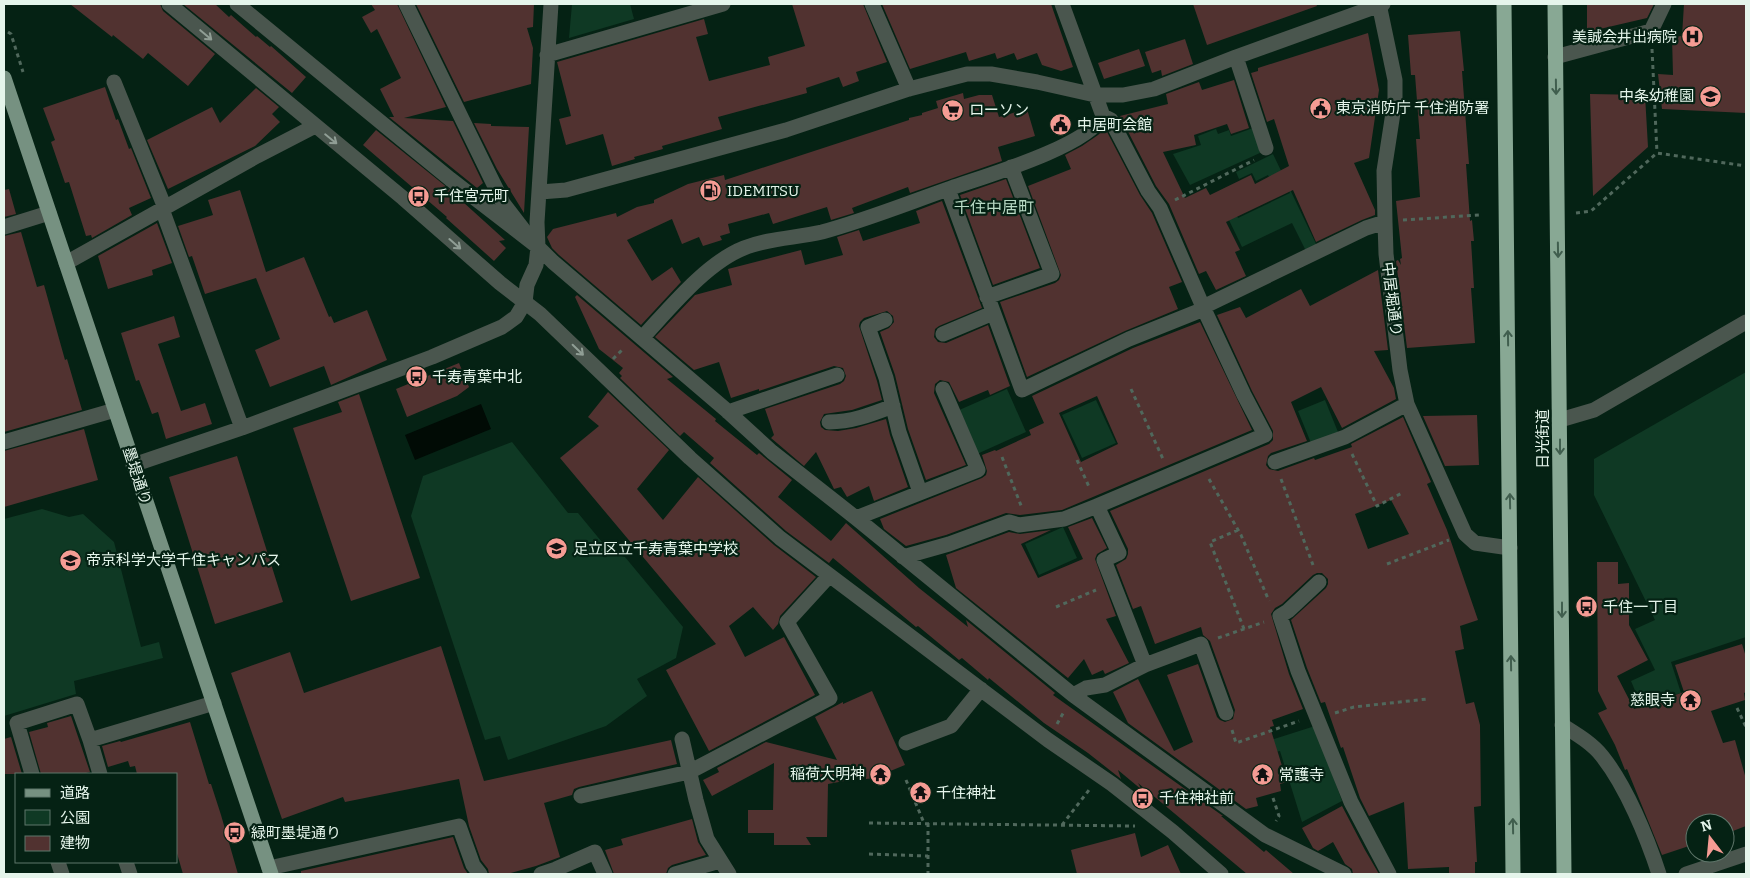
<svg xmlns="http://www.w3.org/2000/svg" width="1750" height="878" font-family="Bitter,'Noto Sans JP',serif">
<rect width="100%" height="100%" fill="#052214"/>
<path fill="#0f3924" d="M572,4H630L634,19L569,38Z
M1253,128L1262,152L1190,185L1173,154L1201,145L1198,136L1216,129L1218,134L1229,130L1231,136Z
M1273,154L1318,248L1307,253L1292,223L1242,247L1228,218L1236,214L1238,218L1290,193L1283,176L1271,182L1268,175L1256,181L1252,173L1239,179L1236,172Z
M1746,372V637L1671,662L1681,693L1641,705L1631,681L1655,670L1635,629L1655,620L1594,495V459Z
M1007,389L1026,432L977,454L957,411Z
M1096,400L1116,443L1082,458L1062,415Z
M1325,400L1338,432L1311,443L1298,411Z
M512,442L568,513H578L611,553L625,557L683,627L676,658L637,679L647,696L606,726L508,760L500,736L485,740L411,516L423,476Z
M42,509L69,517L83,514L114,542L141,647L159,642L163,658L74,681L76,694L4,716V519Z
M1063,527L1077,558L1039,575L1025,544Z
M1315,726L1342,801L1302,822L1280,751L1275,752L1271,740Z"/>
<path fill="#010b05" d="M481,404L491,429L415,460L405,435Z"/>
<path fill="#513230" fill-rule="evenodd" d="M70,4H160L163,11L215,54L188,86L148,53L143,59L113,35L112,37Z
M183,4H215L229,17L231,15L256,37L257,36L270,47L271,46L306,77L292,93Z
M371,4H397L446,107L404,118L453,121L483,183L477,188L389,117H394L380,89L401,78L377,29L371,33L362,17L375,10Z
M416,4H534L533,27L527,28L533,48L531,84L464,102Z
M792,4H863L887,62L856,72L859,81L843,87L839,77L806,88L807,93L718,117L722,129L662,146L663,149L634,157L635,159L612,166L603,134L566,145L559,119L571,116L557,62L704,19L708,34L696,37L709,81L770,65L768,57L805,46Z
M882,4H1051L1073,67L1061,71L1042,65L1037,53L1017,60L1014,53L997,59L995,53L969,61L966,52L910,69Z
M1193,4H1316L1317,6L1207,45Z
M1587,4H1654L1647,18L1587,32Z
M1684,4H1746V113L1662,109L1658,74L1673,75L1672,37L1682,36Z
M1460,31L1464,71H1462L1469,164H1466L1470,221L1472,220L1474,241H1471L1474,288H1471L1475,343L1407,348L1396,261L1398,260L1401,265L1400,259L1402,258L1396,201L1420,197L1416,139H1420L1415,75H1411L1408,35Z
M1368,33L1379,90L1369,158L1354,163L1375,210V215L1362,220L1316,242L1293,190L1226,222L1240,250L1235,252L1246,276L1216,290L1206,271L1199,274L1169,204L1156,186L1120,116L1168,104L1166,94L1199,82L1202,90L1234,80L1249,128L1231,134L1227,124L1194,135L1196,145L1163,152L1185,198L1206,188L1210,195L1251,175L1255,184L1289,166L1274,119L1267,122L1251,73L1258,71V68Z
M1185,39L1193,64L1162,76L1161,70L1152,73L1145,52Z
M1139,49L1145,66L1104,79L1098,63Z
M105,87L116,120L118,119L129,149L131,148L151,198L129,208L132,215L92,238L91,235L86,236L69,182L65,183L51,142L55,140L43,108Z
M256,88L279,107L272,114L280,122L255,146L168,189L147,140L212,107L220,123Z
M963,93L964,99L979,95H992L999,117L1027,109L1035,136L998,147L1002,161L910,193L908,187L852,208L854,213L831,220L827,207L773,224L769,213L728,224L730,233L720,236L722,240L703,246L699,237L682,244L672,219L627,240L652,281L672,267L681,282L641,325L559,255L552,248L547,237L553,229L616,213L617,217L637,207L654,203V200L688,184L724,175L725,180L909,120V118L922,115V113L938,108L936,101Z
M1590,94L1645,95L1648,147L1593,196Z
M474,123L491,124V126L529,127L524,213L497,169Z
M1105,128L1140,195L1152,213L1182,282L1169,287L1178,309L1125,331L1027,377L1000,302L1055,283L1059,280L1061,275L1028,186L1071,169L1065,155L1082,146L1098,135Z
M376,130L464,201L463,202L505,240L499,241L506,248L494,261L446,218L447,217L363,145Z
M1006,179L1040,268L993,285L960,195Z
M9,189L16,214L4,217V190Z
M240,190L266,272L304,257L329,317L331,316L334,323L367,310L387,360L331,385L324,366L270,387L255,350L280,339L256,278L205,294L192,256L189,257L178,226L213,215L208,200Z
M942,201L982,308L939,326L935,329L934,337L938,342L946,343L988,325L1010,386L990,395L988,390L959,402L949,382L940,380L935,384L934,393L966,465L926,480L908,429L895,375L880,332L889,328L894,322L893,316L887,311L864,318L860,322L859,326L877,381L882,400L852,410L824,414L820,422L821,427L825,430L838,431L856,428L886,419L890,435L908,487L874,501L869,486L847,497L841,487L834,489L816,452L804,466L771,438L774,435L765,409L840,384L844,381L846,376L843,368L834,366L759,391V389L731,398L719,362L694,370L655,337L695,295L732,285L728,269L801,250L805,265L843,255L837,237L859,230L863,241L920,223L916,211Z
M157,223L172,263L152,270L153,275L108,289L98,256Z
M21,232L37,287L44,285L65,360L67,359L82,410L4,432V236Z
M1378,270L1388,350L1374,351L1394,388L1396,399L1342,428L1321,387L1291,402L1307,441L1271,453L1268,456L1266,465L1269,469L1278,471L1314,458L1315,460L1352,447L1351,444L1403,417L1431,482L1427,484L1447,530L1478,620L1460,626L1464,649L1455,651L1466,704L1474,702L1480,725L1481,806L1474,807L1477,862H1475V874H1449V867L1408,869L1404,802L1369,816L1360,798L1343,747L1341,748L1325,702L1321,703L1307,668L1291,620L1326,588L1328,584V579L1322,573H1317L1313,575L1282,604L1275,608L1271,614L1289,674L1303,709L1272,720L1274,726L1270,727L1287,782L1280,784L1281,791L1256,798L1258,806L1246,809L1128,723L1113,692L1138,679L1174,751L1193,742L1167,675L1198,664L1217,717L1220,720L1225,722L1233,719L1235,710L1210,641L1203,635L1201,627L1155,644L1141,606L1133,609L1116,565L1126,559L1128,554V549L1110,511L1269,444L1273,440V431L1252,391L1217,315L1240,307L1246,318L1301,289L1310,306ZM1391,500L1409,534L1368,549L1355,514Z
M577,295L673,377L667,379L716,419L715,421L757,455L759,453L792,480L778,497L831,541L846,523L919,588L968,627L966,620L1055,693L1053,695L1223,816H1221L1264,852L1266,850L1294,874H1247L1138,783L1142,790L1118,770L1121,779L1088,753L1044,723L989,678L988,680L962,658L959,660L918,626L916,627L833,558L829,563L786,531L710,463L714,458L684,432L680,436L620,378L622,376L619,373L623,368L599,349L575,297Z
M174,316L180,337L158,344L181,411L205,403L212,424L166,439L158,412L152,414L139,380L136,381L121,333Z
M1200,322L1252,430L1062,510L1020,515L1006,513L946,535L906,546L884,529L880,519L982,478L986,475L987,471L982,455L995,450L996,451L1031,435L1029,430L1044,423L1032,396L1133,348ZM1097,396L1118,444L1081,462L1059,413Z
M459,363L469,387L457,396L407,417L396,389Z
M608,392L669,450L637,489L663,520L698,477L774,545L816,577L780,616L778,624L773,630L753,607L729,626L745,657L784,637L815,695L709,751L666,670L716,644L560,458L599,426L588,417Z
M359,394L420,578L351,601L293,428L342,412L338,402Z
M1477,415L1479,465L1445,466L1423,416Z
M84,429L98,480L4,507V451Z
M237,456L283,602L215,624L169,477Z
M1092,518L1107,548L1097,554L1095,559L1116,616L1106,619L1129,663L1105,674L1103,670L1092,675L1084,659L1068,678L956,588L946,555L1009,532L1020,534L1051,530L1021,544L1038,578L1083,559L1068,527Z
M1597,562H1618V584L1629,583V625L1648,660L1617,676L1634,709L1684,692L1675,665L1742,644L1746,657V692L1744,693L1745,700L1711,711L1723,743L1735,740L1746,779V826L1725,834V823H1695V844L1662,855L1627,769L1625,770L1615,745L1598,713L1607,709L1598,691Z
M441,646L484,781L671,740L677,764L579,787L574,789L572,795L544,803L560,857L536,866L507,874H489L488,869L481,860L469,826L459,779L345,802L343,797L282,819L231,673L290,652L304,693Z
M872,691L905,765L883,774V777L866,779V777L828,784L827,837H806L811,845H774V833H748V810H773L774,763L712,796L703,780L719,772L717,768L766,742L837,760L815,717L843,702V704Z
M71,716L90,772L82,774H41L29,732L48,727L47,723Z
M190,722L209,784H211L221,815L238,874H183L176,850V774H137L135,766L130,767L128,761L108,767L102,746L120,741L121,742Z
M11,737L22,774H4V739Z
M1342,806L1365,850L1379,874H1353L1352,869L1345,864L1333,842L1318,851L1313,848L1302,828Z
M692,819L698,842L706,855L672,865L668,868L666,874H614L605,850L623,845L621,839Z
M1135,833L1141,857L1168,845L1181,874H1077L1071,850Z
M453,837L464,868L468,874H301V871Z"/>
<g fill="none" stroke-linecap="round" stroke-linejoin="round">
<path stroke="#50685c" stroke-width="3" stroke-dasharray="4 4" stroke-linecap="butt" d="M8,32L11,34L23,72
M1652,49L1657,153
M1175,200L1254,160
M1576,213L1591,211L1657,153L1746,166
M1403,220L1479,215
M613,359L624,348
M1131,389L1163,459
M1352,454L1377,506L1402,493
M1002,457L1022,508
M1077,460L1090,489
M1209,479L1241,535L1269,601
M1281,479L1313,565
M1238,530L1210,542L1244,629
M1387,564L1449,540
M1056,607L1096,590
M1218,638L1264,622
M1737,708L1746,727
M1335,713L1354,707L1427,699
M1057,724L1065,710
M1232,730L1236,743L1299,721
M906,780L924,823
M1273,798L1279,816L1276,821
M869,823L1135,826
M928,823V874
M1062,825L1089,790
M869,854L928,856"/>
<path stroke="#4a564e" stroke-width="15" d="M169,4L403,198L500,283L540,314L690,458L780,538L1048,740L1112,784L1173,832L1221,874
M237,4L450,179L538,247L553,262L725,409L772,452L856,518L1073,695L1265,835L1344,874
M406,4L503,203L523,229
M872,4L909,89
M1379,4L1395,80V100L1384,171L1385,222L1386,254L1400,370L1407,404L1465,534L1475,543L1510,548
M547,55L723,4
M1236,57L1266,148
M1555,57L1651,31L1664,4
M114,82L165,208
M1103,116L1111,120L1148,191L1160,208L1203,307L1244,395L1265,435L1097,506L1119,553L1104,560L1145,665
M948,189L1022,390L1129,339L1204,309
M540,192L566,190L786,130L909,89L967,74H991L1037,82L1095,95H1123L1154,89L1236,57L1383,4
M162,209L242,428
M4,227L49,213
M66,263L257,156L315,126
M987,297L1052,274L1011,167
M1203,307L1366,228L1385,222
M885,320L868,327L886,378L899,432L920,492
M943,334L993,313
M642,338C670,308 706,263 744,248C769,238 796,238 822,232C866,220 908,203 951,188C985,176 1086,147 1103,116L1062,4
M728,412L837,375
M1560,420L1594,410L1746,322
M829,422C852,422 872,414 893,406
M4,442L115,410
M1275,462L1345,437L1407,404
M133,465L242,428L432,357L502,327L516,317L525,302L527,285L536,265L538,247L537,222L551,4
M856,518L978,470L943,389
M903,557L949,544L1009,522L1019,525L1064,519L1097,506
M1319,582L1288,611L1280,616L1298,671L1351,802L1389,874
M1073,695L1086,688L1105,685L1145,665L1201,644L1226,713
M1562,725C1576,734 1592,743 1602,756C1626,786 1647,837 1659,874
M682,739L696,800L707,839L729,874
M906,743L951,726L981,689
M32,774L17,723L77,704L90,740
M100,774L90,740L214,703
M581,796L689,772L830,698L787,622L829,576
M58,862L62,874
M126,862L130,874
M269,868L459,826L473,865L480,874
M541,874L556,869L595,852L605,874
M675,874L720,861
M1686,874L1746,854"/>
<path stroke="#769181" stroke-width="15" d="M4,78L271,874"/>
<path stroke="#88a894" stroke-width="15" d="M1504,4L1513,874
M1555,4L1564,874"/>
</g>
<defs><path id="oneway-shaft" d="M-6 0H5M1.5-3L5.5 0L1.5 3" fill="none" stroke-width="1.6" stroke-linecap="round" stroke-linejoin="round" transform="scale(1.25)"/></defs>
<g stroke="#909e95">
<use href="#oneway-shaft" transform="translate(206 35) rotate(40)"/>
<use href="#oneway-shaft" transform="translate(331 139) rotate(39)"/>
<use href="#oneway-shaft" transform="translate(455 244) rotate(41)"/>
<use href="#oneway-shaft" transform="translate(578 350) rotate(44)"/>
</g>
<g stroke="#405e4e">
<use href="#oneway-shaft" transform="translate(1556 87) rotate(89)"/>
<use href="#oneway-shaft" transform="translate(1558 250) rotate(89)"/>
<use href="#oneway-shaft" transform="translate(1508 338) rotate(-91)"/>
<use href="#oneway-shaft" transform="translate(1560 447) rotate(90)"/>
<use href="#oneway-shaft" transform="translate(1510 501) rotate(-91)"/>
<use href="#oneway-shaft" transform="translate(1562 610) rotate(90)"/>
<use href="#oneway-shaft" transform="translate(1511 663) rotate(-91)"/>
<use href="#oneway-shaft" transform="translate(1513 826) rotate(-91)"/>
</g>
<defs>
<symbol id="hospital-disc" viewBox="-11 -11 22 22"><circle r="9.5" fill="#f59c94" stroke="#052214"/><path d="M-5-5h3v3.5h4V-5h3V5h-3V1.5h-4V5h-3Z" fill="#111"/></symbol>
<symbol id="school-disc" viewBox="-11 -11 22 22"><circle r="9.5" fill="#f59c94" stroke="#052214"/><path d="M0-5L7-2L0 1L-7-2ZM-4 1L0 2.5L4 1V4Q0 6-4 4Z" fill="#111"/></symbol>
<symbol id="civic-disc" viewBox="-11 -11 22 22"><circle r="9.5" fill="#f59c94" stroke="#052214"/><path d="M-.6-6.5H3V-4.5H.6V-3L4-1V1h2V6H-6V1h2V-1L-.6-3ZM-1.2 2.5V6h2.4V2.5Z" fill="#111"/></symbol>
<symbol id="supermarket-disc" viewBox="-11 -11 22 22"><circle r="9.5" fill="#f59c94" stroke="#052214"/><path d="M-6-5.5h2.5l.6 2H6L4.5 2H-2.5L-4.4-4H-6ZM-1.5 3.2a1.3 1.3 0 1 0 .1 0ZM3 3.2a1.3 1.3 0 1 0 .1 0Z" fill="#111"/></symbol>
<symbol id="fuel-disc" viewBox="-11 -11 22 22"><circle r="9.5" fill="#f59c94" stroke="#052214"/><path d="M-5.5-6h7V0h2V4h1.3V-2.5L3-4.5l.8-.8L6-3V5H2.5V1h-1V6h-7ZM-4.2-4.7v3.2H.2V-4.7Z" fill="#111"/></symbol>
<symbol id="bus-disc" viewBox="-11 -11 22 22"><circle r="9.5" fill="#f59c94" stroke="#052214"/><path d="M-5-6H5V4H4V6H2V4H-2V6H-4V4H-5ZM-3.5-4V0h7V-4ZM-3.5 1.2v1.5H-2V1.2ZM2 1.2v1.5H3.5V1.2Z" fill="#111"/></symbol>
<symbol id="university-disc" viewBox="-11 -11 22 22"><circle r="9.5" fill="#f59c94" stroke="#052214"/><path d="M0-5L7-2L0 1L-7-2ZM-4 1L0 2.5L4 1V4Q0 6-4 4Z" fill="#111"/></symbol>
<symbol id="temple-disc" viewBox="-11 -11 22 22"><circle r="9.5" fill="#f59c94" stroke="#052214"/><path d="M0-6L5-2H3V0L6.5 2.5H4V6H1.5V3h-3V6H-4V2.5H-6.5L-3 0V-2H-5Z" fill="#111"/></symbol>
</defs>
<g fill-rule="evenodd">
<use href="#hospital-disc" x="1680" y="24" width="25" height="25"/>
<use href="#school-disc" x="1698" y="84" width="25" height="25"/>
<use href="#civic-disc" x="1308" y="96" width="25" height="25"/>
<use href="#supermarket-disc" x="940" y="98" width="25" height="25"/>
<use href="#civic-disc" x="1048" y="112" width="25" height="25"/>
<use href="#fuel-disc" x="698" y="178" width="25" height="25"/>
<use href="#bus-disc" x="406" y="184" width="25" height="25"/>
<use href="#bus-disc" x="404" y="364" width="25" height="25"/>
<use href="#school-disc" x="544" y="536" width="25" height="25"/>
<use href="#university-disc" x="58" y="548" width="25" height="25"/>
<use href="#bus-disc" x="1574" y="594" width="25" height="25"/>
<use href="#temple-disc" x="1678" y="688" width="25" height="25"/>
<use href="#temple-disc" x="868" y="762" width="25" height="25"/>
<use href="#temple-disc" x="1250" y="762" width="25" height="25"/>
<use href="#temple-disc" x="908" y="780" width="25" height="25"/>
<use href="#bus-disc" x="1130" y="786" width="25" height="25"/>
<use href="#bus-disc" x="222" y="820" width="25" height="25"/>
</g>
<g text-anchor="middle" stroke-width="4.5" stroke-linejoin="round" paint-order="stroke">
<g font-size="15" fill="#e5f5eb" stroke="#052214" text-anchor="start">
<text x="1677" y="42" text-anchor="end">美誠会井出病院</text>
<text x="1694" y="101" text-anchor="end">中条幼稚園</text>
<text x="1336" y="113">東京消防庁 千住消防署</text>
<text x="969" y="115">ローソン</text>
<text x="1077" y="130">中居町会館</text>
<text x="727" y="196">IDEMITSU</text>
<text x="434" y="201">千住宮元町</text>
<text x="432" y="382">千寿青葉中北</text>
<text x="573" y="554">足立区立千寿青葉中学校</text>
<text x="86" y="565">帝京科学大学千住キャンパス</text>
<text x="1603" y="612">千住一丁目</text>
<text x="1675" y="705" text-anchor="end">慈眼寺</text>
<text x="865" y="779" text-anchor="end">稲荷大明神</text>
<text x="1279" y="780">常護寺</text>
<text x="936" y="798">千住神社</text>
<text x="1159" y="803">千住神社前</text>
<text x="251" y="838">緑町墨堤通り</text>
</g>
<g font-size="15" fill="#e5f5eb" stroke="#052214">
<text transform="translate(1392 299) rotate(83)" y="5">中居堀通り</text>
<text transform="translate(1543 439) rotate(-90)" y="5">日光街道</text>
<text transform="translate(137 476) rotate(72)" y="5">墨堤通り</text>
</g>
<g font-size="16" fill="#b9dac5" stroke="#052214">
<text x="994" y="213">千住中居町</text>
</g>
</g>
<rect width="1750" height="878" fill="none" stroke="#e5f5eb" stroke-width="10"/>
<rect x="15" y="773" width="162" height="90" fill="#052214" stroke="#5f766a"/>
<rect x="25" y="789" width="25" height="8" fill="#769181" stroke="#5f766a"/>
<text x="60" y="798" font-size="15" fill="#e5f5eb">道路</text>
<rect x="25" y="810" width="25" height="15" fill="#0f3924" stroke="#5f766a"/>
<text x="60" y="823" font-size="15" fill="#e5f5eb">公園</text>
<rect x="25" y="836" width="25" height="15" fill="#513230" stroke="#5f766a"/>
<text x="60" y="848" font-size="15" fill="#e5f5eb">建物</text>
<g transform="translate(1710 838) rotate(344)"><circle r="24" fill="#052214" stroke="#5f766a"/>
<path d="M0-4L9 19L0 12L-9 19Z" fill="#f59c94"/>
<text y="-8" font-size="14" font-weight="bold" text-anchor="middle" fill="#e5f5eb">N</text>
</g>
</svg>
